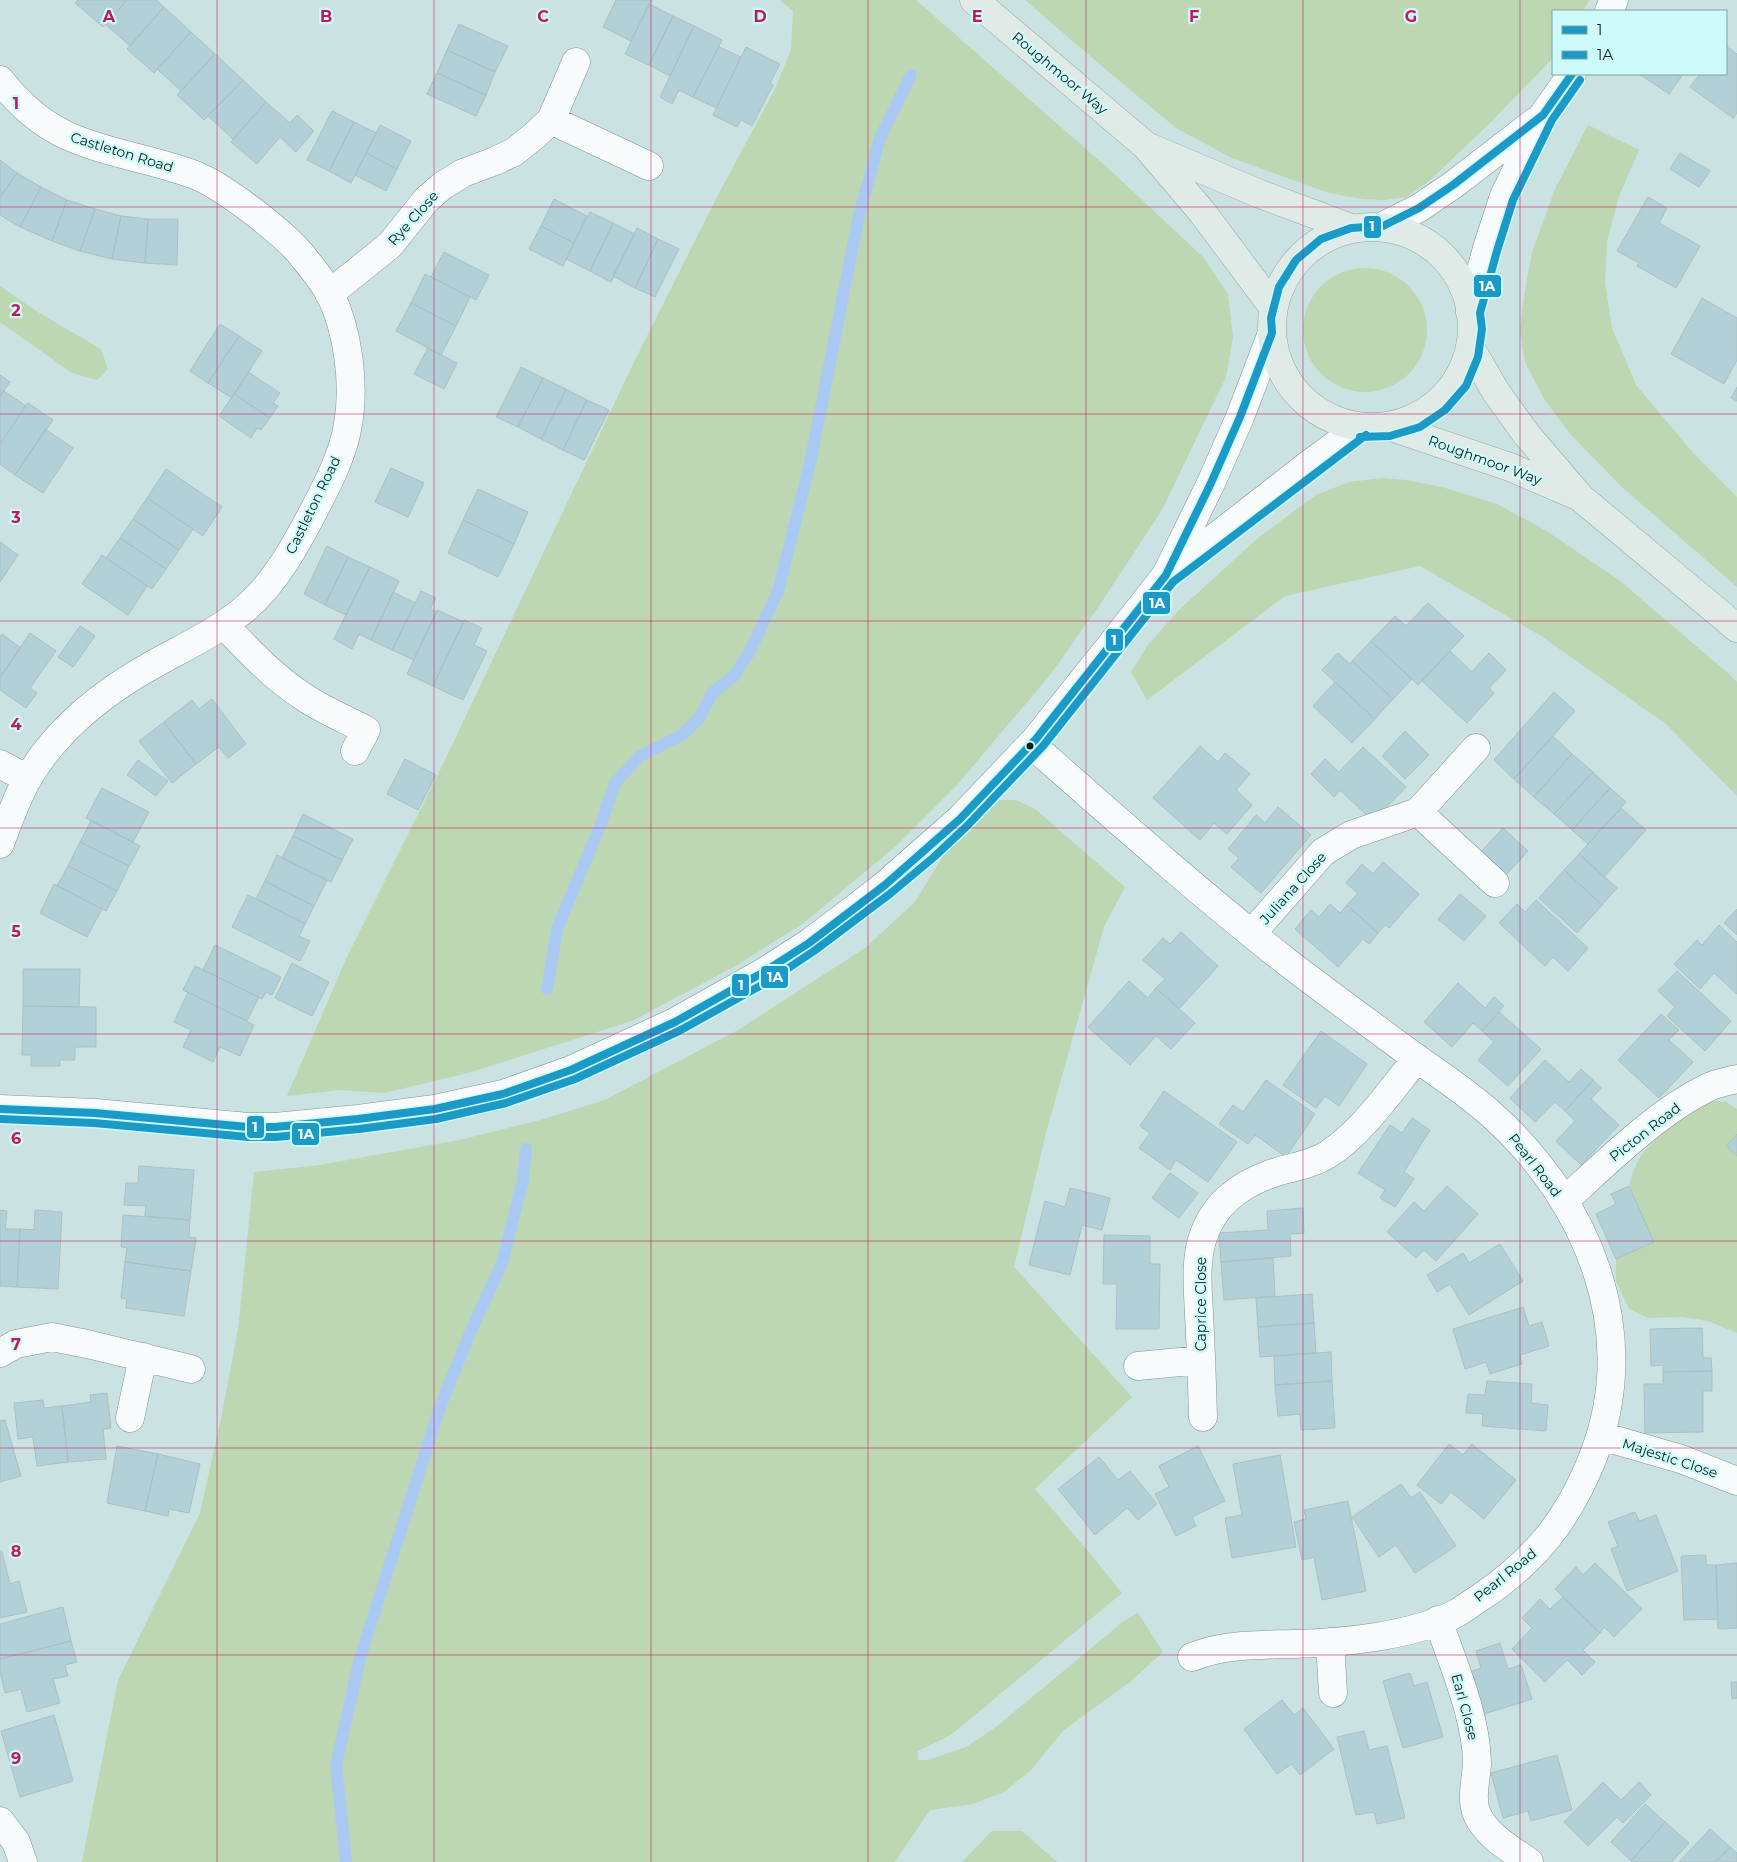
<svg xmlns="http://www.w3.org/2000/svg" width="1737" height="1862" font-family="Montserrat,sans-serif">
<rect width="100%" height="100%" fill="#cae2e2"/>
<path fill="#bcd7b2" d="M780,0H916L1110,170L1203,257L1228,294L1233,337L1226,377L1162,510L1097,609L1050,675L957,785L896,846L805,922L739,964L632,1021L468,1073L384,1093L340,1090L287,1096L346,959L444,762L636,358L719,193L775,89L791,50L793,11Z
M1025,0H1590L1583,11H1553V58L1490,123L1428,182L1406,197L1384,200L1363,199L1329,193L1232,158L1176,128L1104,68Z
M1588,125L1639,150L1619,196L1607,241L1605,283L1612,328L1636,385L1694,454L1737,497V587L1622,487L1572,436L1544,399L1525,362L1520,331L1524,296L1532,252L1555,189Z
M1303 330a62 62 0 1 1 124 0a62 62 0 1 1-124 0Z
M0,286L36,311L101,349L108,369L97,380L72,373L0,322Z
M1382,478L1406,480L1442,487L1497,504L1545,530L1619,580L1730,675L1737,682V796L1666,724L1541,636L1420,566L1285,596L1147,700L1131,672L1147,646L1179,610L1259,537L1316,495L1349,482Z
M996,800H1016L1035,809L1125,887L1104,927L1046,1133L1014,1267L1132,1397L1035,1489L1093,1557L1122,1593L951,1735L918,1751V1760H928L966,1747L996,1727L1125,1620L1138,1613L1163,1652L1130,1682L1064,1730L1030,1771L1004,1792L973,1804L930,1810L895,1862H82L118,1680L200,1513L222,1414L238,1329L254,1172L320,1165L459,1140L540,1120L605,1100L738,1030L865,948L915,902L957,833Z
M1706,1100L1726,1102L1737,1109V1134L1726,1146L1737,1156V1333L1708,1321L1683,1317L1648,1318L1629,1309L1616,1281V1259L1654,1242L1629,1186C1632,1175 1636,1162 1643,1153C1660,1132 1683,1115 1706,1100Z
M992,1831H1022L1057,1862H962Z"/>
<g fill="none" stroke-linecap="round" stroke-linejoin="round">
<path stroke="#abcaf3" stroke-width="12" d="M547,989L557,929L600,826L615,783L640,756L682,735L700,717L712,693L734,676L750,651L778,591L810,463L858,220L880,138L911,75
M346,1862L336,1765L360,1658L440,1407L470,1333L502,1263L523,1180L526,1149"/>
</g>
<path fill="#b1d0d8" stroke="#adbfc2" d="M78,0H127L103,27L75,3Z
M127,0H156L164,7L130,46L105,24Z
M616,0H652L631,41L603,27Z
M649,4L673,16L649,65L625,54Z
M164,7L191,32L154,73L127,49Z
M673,16L694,26L670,76L649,65Z
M459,24L508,46L495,72L447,50Z
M694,26L722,40L693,97L679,90L672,104L660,97Z
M191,32L215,54L181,91L157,69Z
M1726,46L1737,54V113L1733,118L1690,87L1700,74H1726Z
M719,47L741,57L716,108L693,97Z
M746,47L780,64L770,83L773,85L752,126L741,120L737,127L713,115Z
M447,50L495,72L486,95L437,73Z
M215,54L243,80L204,120L177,95Z
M437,73L486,95L476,116L427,94Z
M1639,74H1683L1669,94Z
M243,80L266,102L233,139L208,116Z
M266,102L290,123L297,115L314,131L296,152L280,137L257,164L231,142Z
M332,111L354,122L329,171L307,160Z
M354,122L376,133L351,183L329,171Z
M380,125L411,141L397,169L366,153Z
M366,153L397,169L386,191L355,175Z
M1680,153L1710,171L1699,187L1670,169Z
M0,160L17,173L0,197Z
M17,173L41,187L20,227L0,215V197Z
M41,187L67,200L52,241L20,227Z
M1648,197L1667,208L1659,223L1700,246L1676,288L1637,266L1639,263L1617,251Z
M554,199L587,216L574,243L541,226Z
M67,200L95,209L80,251L52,241Z
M95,209L121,216L112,259L80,251Z
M590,212L613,223L590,271L566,259Z
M121,216L148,219L145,263L112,259Z
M148,219H178L177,265L145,263Z
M613,223L635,234L611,282L590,271Z
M541,226L574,243L563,266L529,249Z
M637,228L658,239L635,288L613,276Z
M658,239L679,249L655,297L635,288Z
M444,252L489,275L476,300L431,277Z
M425,274L470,297L456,326L411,303Z
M1702,298L1737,318V360L1724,384L1671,354Z
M411,303L456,326L441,355L396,331Z
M220,324L239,336L208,383L190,371Z
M239,336L262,351L232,398L208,383Z
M428,348L457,363L444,389L414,374Z
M521,367L543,378L518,427L496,417Z
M248,372L280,393L273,403L278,406L270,418L234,394Z
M0,375L10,382L0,396Z
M543,378L566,389L541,439L518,427Z
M1737,387V401L1731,398Z
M566,389L587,400L563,450L541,439Z
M4,391L26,406L0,444V396Z
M234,394L270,418L261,430L257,428L251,438L219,416Z
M587,400L609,410L584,460L563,450Z
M28,403L53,420L15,475L0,464V444Z
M45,429L73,448L43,493L15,475Z
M391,468L424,483L408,517L375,502Z
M166,469L222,507L203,536L147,498Z
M478,489L528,512L514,544L463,520Z
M147,498L193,529L179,550L133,519Z
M133,519L179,550L166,569L120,538Z
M463,520L514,544L498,577L448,553Z
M120,538L166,569L152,589L106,558Z
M0,542L18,555L0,582Z
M327,546L348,557L325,605L304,594Z
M102,555L147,586L128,615L82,584Z
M348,557L370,567L346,615L325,605Z
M370,567L399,581L371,640L359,634L352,649L334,639Z
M421,591L436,598L430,609L437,612L414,660L392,650Z
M393,592L415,603L392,650L371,640Z
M1428,603L1464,636L1418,685L1371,641L1395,616L1406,626Z
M437,610L464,622L433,686L407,674Z
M464,620L482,628L474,645L487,651L463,700L433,686Z
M80,626L95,636L73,667L58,657Z
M30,633L56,651L30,688L37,693L26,708L0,690V677Z
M2,634L21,648L0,677V636Z
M1371,641L1412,679L1393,699L1352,661Z
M1450,651L1472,672L1489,653L1506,670L1489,688L1494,693L1467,723L1422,681Z
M1338,653L1350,664L1352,661L1393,699L1375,719L1322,670Z
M1335,682L1375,719L1352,743L1313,706Z
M1554,692L1575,711L1514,779L1494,760Z
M212,699L246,744L228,758L219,747L196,764L164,722L192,700L199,709Z
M164,722L196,764L172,783L139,741Z
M1405,731L1429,755L1405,779L1382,756Z
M1553,736L1572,754L1534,797L1514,779Z
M1200,746L1218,762L1225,753L1250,774L1236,790L1252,805L1227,834L1214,823L1200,840L1153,798Z
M1363,747L1406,787L1373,821L1340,790L1334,797L1311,774L1325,759L1339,772Z
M1572,754L1593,772L1554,814L1534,797Z
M405,759L436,775L418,810L387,794Z
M138,760L168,781L156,796L127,775Z
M1593,772L1610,788L1572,830L1554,814Z
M102,788L149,812L133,842L86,818Z
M1610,788L1626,802L1588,844L1572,830Z
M1278,807L1311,835L1261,893L1231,867L1239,858L1228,849L1256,815L1265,823Z
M1621,808L1646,830L1604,877L1579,854Z
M303,814L353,839L342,860L293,836Z
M91,821L140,846L129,866L80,842Z
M1503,828L1528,851L1505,876L1480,853Z
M293,836L342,860L331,882L282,858Z
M80,842L129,866L117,891L68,866Z
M1579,854L1617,888L1602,905L1564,870Z
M277,855L327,880L314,906L265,881Z
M1383,862L1419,894L1389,928L1385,925L1378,933L1347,905L1358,893L1346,883L1362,864L1373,874Z
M68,866L117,891L106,911L57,886Z
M1564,870L1602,905L1577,933L1539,898Z
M265,881L314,906L305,924L256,899Z
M54,884L102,909L87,937L40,913Z
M1460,894L1486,916L1464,941L1438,919Z
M248,895L305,924L299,936L310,941L300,961L232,927Z
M1536,900L1588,948L1568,971L1553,957L1545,966L1499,923L1517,904L1525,912Z
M1330,904L1340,913L1347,905L1378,933L1369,944L1363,939L1338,967L1295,929L1311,910L1319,917Z
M1737,909V935L1724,923Z
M1719,925L1737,942V994L1714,973L1700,989L1674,964L1697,940L1702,945Z
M1181,932L1218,966L1179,1009L1156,988L1165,979L1143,960L1163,938L1170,944Z
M215,945L281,977L272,995L266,992L262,999L203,970Z
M292,963L329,982L312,1016L275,998Z
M195,966L259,997L247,1021L183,990Z
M23,969H80L79,1007L23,1006Z
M1677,971L1731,1021L1705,1051L1667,1016L1675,1007L1658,991Z
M1129,981L1148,998L1156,988L1195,1023L1171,1049L1156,1036L1130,1065L1088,1027Z
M1458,983L1485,1008L1494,997L1504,1006L1482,1031L1473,1023L1452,1047L1424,1022Z
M188,992L254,1025L240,1056L220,1047L213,1062L183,1047L191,1030L174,1022Z
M23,1006L96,1007V1047H75V1060H60V1066H31V1055H22Z
M1499,1012L1541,1049L1508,1086L1478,1060L1494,1042L1482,1031Z
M1661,1014L1679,1030L1669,1040L1693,1062L1659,1098L1618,1060Z
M1321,1031L1367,1064L1339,1106L1325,1096L1316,1108L1283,1085Z
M1545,1060L1569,1082L1581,1069L1593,1080L1565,1111L1555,1102L1535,1122L1510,1098Z
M1266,1080L1315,1114L1286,1157L1255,1135L1248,1144L1219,1124L1233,1105L1243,1112Z
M1593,1080L1601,1088L1591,1099L1619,1125L1581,1165L1556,1141L1575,1121L1565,1111Z
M1164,1091L1237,1142L1208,1182L1176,1160L1170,1170L1139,1148L1150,1133L1140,1126Z
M1412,1118L1430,1130L1404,1172L1414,1179L1395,1207L1380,1198L1385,1190L1358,1173L1390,1125L1402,1133Z
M1737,1134V1156L1726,1146Z
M139,1166L194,1170L190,1220L145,1216L146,1206L124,1205L126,1183H138Z
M1170,1173L1198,1193L1179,1218L1152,1198Z
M1447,1186L1478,1214L1436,1261L1424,1250L1416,1258L1387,1232L1414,1202L1424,1211Z
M1629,1186L1654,1242L1616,1259L1596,1214L1616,1204L1611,1194Z
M1070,1188L1110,1198L1102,1230L1082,1225L1070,1275L1029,1265L1045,1201L1065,1207Z
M1303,1208L1304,1233L1290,1234L1291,1256L1221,1262L1219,1233L1268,1230L1267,1211Z
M0,1210L7,1211L5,1229H20L17,1287L0,1286Z
M35,1210L62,1212L58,1289L17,1287L20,1229L34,1230Z
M123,1215L190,1220L189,1237L196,1238L191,1271L125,1262L127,1248L121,1247Z
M1104,1235L1150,1236V1264H1160L1159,1329H1116L1117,1284H1103Z
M1500,1244L1523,1281L1469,1315L1450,1284L1437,1292L1427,1275L1463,1253L1469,1263Z
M1273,1258L1275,1296L1224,1300L1221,1262Z
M125,1262L191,1271L184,1316L126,1308L127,1299L121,1298Z
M1312,1294L1314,1323L1258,1327L1256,1298Z
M1523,1307L1529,1326L1542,1322L1549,1346L1520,1355L1522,1364L1490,1374L1486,1362L1465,1369L1453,1329Z
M1314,1323L1316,1353L1260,1357L1258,1327Z
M1702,1328L1703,1358H1711L1712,1371L1663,1372V1365L1651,1366L1650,1329Z
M1331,1352L1332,1381L1275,1385L1274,1356Z
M1712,1371V1391H1703V1432L1645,1433L1644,1384H1663V1372Z
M1332,1381L1335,1428L1301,1430L1300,1414L1278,1416L1275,1385Z
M1487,1381L1532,1384L1531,1403L1548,1405L1546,1431L1482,1426L1483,1414L1466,1413L1468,1394L1485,1395Z
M107,1393L111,1428L103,1429L106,1459L68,1462L62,1406L91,1402L90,1395Z
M43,1400L44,1408L62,1406L68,1462L37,1466L33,1437L18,1439L14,1403Z
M5,1420L21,1476L0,1482V1421Z
M1449,1444L1463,1455L1472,1444L1516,1480L1484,1519L1451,1492L1441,1504L1417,1485Z
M117,1446L158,1454L145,1511L107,1503Z
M1198,1446L1225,1501L1192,1517L1196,1526L1176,1536L1155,1494L1169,1487L1159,1466Z
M158,1454L200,1464L189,1513L169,1509L168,1516L145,1511Z
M1280,1455L1296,1547L1232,1558L1225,1518L1242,1515L1233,1464Z
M1099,1457L1118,1480L1130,1471L1157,1504L1138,1520L1127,1508L1095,1535L1058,1489Z
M1401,1484L1411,1498L1420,1492L1456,1546L1415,1573L1396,1545L1379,1557L1352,1517Z
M1348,1501L1366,1591L1322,1600L1314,1557L1302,1560L1294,1522L1306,1519L1304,1510Z
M1635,1512L1639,1521L1656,1515L1678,1571L1627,1591L1611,1549L1618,1546L1608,1522Z
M0,1552H2L10,1584L19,1581L27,1612L0,1618Z
M1706,1555V1565H1716L1718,1619L1684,1620L1681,1556Z
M1595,1563L1642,1609L1614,1637L1604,1627L1600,1633L1555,1589L1576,1567L1583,1575Z
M1737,1563V1628L1718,1629L1716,1565Z
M1563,1597L1600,1633L1583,1650L1595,1662L1582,1675L1567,1660L1545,1682L1512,1649L1532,1628L1522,1618L1540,1599L1550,1609Z
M63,1607L71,1641L0,1659V1624Z
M71,1641L77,1662L65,1665L68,1676L53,1679L60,1703L27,1712L21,1689L5,1693L0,1672V1659Z
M1500,1643L1508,1669L1521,1665L1532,1699L1478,1716L1464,1674L1481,1668L1476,1651Z
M1410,1673L1414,1686L1427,1682L1443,1737L1403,1748L1383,1681Z
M1731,1682H1737V1698L1732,1699Z
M1282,1700L1294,1715L1303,1708L1334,1749L1300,1775L1292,1764L1277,1774L1244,1729Z
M54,1715L73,1781L20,1797L1,1731Z
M1364,1731L1369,1750L1387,1746L1405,1818L1377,1824L1374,1812L1356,1815L1337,1737Z
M1557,1755L1572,1810L1531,1821L1528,1811L1503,1818L1491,1773Z
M1603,1782L1621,1800L1639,1782L1651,1795L1623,1823L1617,1817L1588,1846L1564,1822Z
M1645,1804L1665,1822L1631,1861L1611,1842Z
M1665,1822L1689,1843L1672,1862H1633L1631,1861Z
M1710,1829L1730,1847L1716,1862H1679Z
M1730,1847L1737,1853V1862H1716Z"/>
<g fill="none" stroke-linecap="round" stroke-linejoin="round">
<defs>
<path id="minor" d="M1609,11L1614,0
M0,80C18,103 41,124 68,136C108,154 153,159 195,175C223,186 286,234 304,258C313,269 323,282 330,294C348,330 355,384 348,424C344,454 325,489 311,516C294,548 275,582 248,606C220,631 186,646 154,664C105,691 57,729 28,778C16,799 8,822 0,844
M551,120L649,166
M1383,226L1419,208L1453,185L1536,121
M329,294L390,245L426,200L442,186L463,173L495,161L514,152L534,136L551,120L576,62
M1470,312L1487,248L1504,196L1543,115L1572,74
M1172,571L1312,462L1360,427
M224,625C249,651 273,677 304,697C323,710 345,719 366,730L355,751
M1031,744C1115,818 1199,893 1287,962C1330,995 1373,1026 1416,1058C1442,1076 1469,1094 1492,1115C1588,1201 1642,1332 1593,1457C1569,1518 1536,1560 1481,1597C1473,1602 1465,1608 1457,1613C1413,1636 1343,1643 1293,1644C1259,1645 1224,1644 1192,1657
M0,764L28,779
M1418,812L1495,883
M1252,933L1323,852L1351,835L1418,812L1476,748
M0,1109L95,1113L248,1127H275L358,1119L435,1109L503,1094L571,1070L675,1022L764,972L809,943L849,913L885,885L960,819L1036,739L1111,645L1166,575L1211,483L1240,417L1272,333
M1564,1201C1606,1163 1659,1110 1711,1086C1719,1083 1729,1081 1737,1079
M0,1353L16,1344L52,1337L87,1344L191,1369
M1138,1366L1201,1360
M1203,1417C1202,1383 1201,1349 1199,1315C1198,1290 1195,1264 1202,1240C1213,1204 1239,1185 1273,1173C1292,1167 1310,1165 1327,1155C1362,1133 1391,1090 1417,1058
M130,1418L143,1357
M1601,1436L1681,1459L1737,1481
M1438,1620C1453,1664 1477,1718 1477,1764C1476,1782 1469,1803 1480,1820C1491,1838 1512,1850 1529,1862
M1330,1642L1333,1693
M0,1821L16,1842L23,1862"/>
<path id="major" d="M974,0L1145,145L1202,212L1273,307
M1151,148L1260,194L1351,228
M1272 327a100 100 0 1 1 200 0a100 100 0 1 1-200 0Z
M1470,347L1496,392L1527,435L1581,498L1737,628
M1388,426L1510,467L1575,495"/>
</defs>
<use href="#minor" stroke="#829494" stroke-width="29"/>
<use href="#major" stroke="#91a9a3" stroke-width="29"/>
<use href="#minor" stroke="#f7fbfb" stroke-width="28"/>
<use href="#major" stroke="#e0eae7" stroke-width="28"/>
<defs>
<path id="bus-1" d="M0,1109L95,1113L248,1127H275L358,1119L435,1109L503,1094L571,1070L675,1022L764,972L809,943L885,885L960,819L1036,739L1166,575L1211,483L1240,417L1272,333L1271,318L1279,287L1296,260L1321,239L1351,228L1383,226L1419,208L1453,185L1543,115L1572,74"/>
<path id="bus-2" d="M1360,437L1390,436L1420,427L1445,410L1466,386L1478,357L1482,329L1480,313L1497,251L1513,200L1552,120L1580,80
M0,1119L94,1123L248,1137H276L359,1129L436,1119L506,1103L575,1079L679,1031L769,981L814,951L891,893L934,857L967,826L1043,746L1173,582L1366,435"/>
</defs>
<use href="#bus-1" stroke="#cdfbfa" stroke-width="11"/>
<use href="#bus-2" stroke="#cdfbfa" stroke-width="11"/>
<use href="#bus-1" stroke="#1c9ac7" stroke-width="8"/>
<use href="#bus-2" stroke="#1c9ac7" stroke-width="8"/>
</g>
<path fill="none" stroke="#c2185b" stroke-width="1" stroke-opacity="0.55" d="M217,0V1862M434,0V1862M651,0V1862M868,0V1862M1086,0V1862M1303,0V1862M1520,0V1862M0,207H1737M0,414H1737M0,621H1737M0,828H1737M0,1034H1737M0,1241H1737M0,1448H1737M0,1655H1737"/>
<circle fill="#0e201f" stroke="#cdfbfa" stroke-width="2" cx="1030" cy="746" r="4.5"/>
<g text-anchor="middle" stroke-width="4.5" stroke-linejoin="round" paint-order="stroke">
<g font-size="14" fill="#0e201f" stroke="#cdfbfa">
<text transform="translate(1060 73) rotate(40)" y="5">Roughmoor Way</text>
<text transform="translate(122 152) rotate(17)" y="5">Castleton Road</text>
<text transform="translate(413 218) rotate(-48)" y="5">Rye Close</text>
<text transform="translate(1485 460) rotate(20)" y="5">Roughmoor Way</text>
<text transform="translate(313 505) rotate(-64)" y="5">Castleton Road</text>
<text transform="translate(1293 888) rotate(-48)" y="5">Juliana Close</text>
<text transform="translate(1645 1132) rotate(-38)" y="5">Picton Road</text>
<text transform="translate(1535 1165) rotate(52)" y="5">Pearl Road</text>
<text transform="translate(1201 1304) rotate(-90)" y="5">Caprice Close</text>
<text transform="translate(1670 1458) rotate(18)" y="5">Majestic Close</text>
<text transform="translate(1505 1575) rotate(-39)" y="5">Pearl Road</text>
<text transform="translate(1465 1707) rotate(75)" y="5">Earl Close</text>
</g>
</g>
<g font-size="16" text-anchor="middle" font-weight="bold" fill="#c2185b" stroke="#cdfbfa" stroke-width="4.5" stroke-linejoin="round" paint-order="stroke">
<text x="109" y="22">A</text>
<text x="326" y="22">B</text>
<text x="543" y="22">C</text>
<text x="760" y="22">D</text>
<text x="977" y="22">E</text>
<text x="1194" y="22">F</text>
<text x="1411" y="22">G</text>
<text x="16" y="109">1</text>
<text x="16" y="316">2</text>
<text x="16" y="523">3</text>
<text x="16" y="730">4</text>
<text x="16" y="937">5</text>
<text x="16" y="1144">6</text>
<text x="16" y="1350">7</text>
<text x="16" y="1557">8</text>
<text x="16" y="1764">9</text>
</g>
<g stroke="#cdfbfa" stroke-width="2">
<rect x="1363" y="215" width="19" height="24" rx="5" fill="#1c9ac7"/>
<rect x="1473" y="274" width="29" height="24" rx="5" fill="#1c9ac7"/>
<rect x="1142" y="591" width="29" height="24" rx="5" fill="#1c9ac7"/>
<rect x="1105" y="628" width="19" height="24" rx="5" fill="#1c9ac7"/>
<rect x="760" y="965" width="29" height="24" rx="5" fill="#1c9ac7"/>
<rect x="731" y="973" width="19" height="24" rx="5" fill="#1c9ac7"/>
<rect x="246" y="1115" width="19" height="24" rx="5" fill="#1c9ac7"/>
<rect x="291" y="1122" width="29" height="24" rx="5" fill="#1c9ac7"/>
</g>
<g font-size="14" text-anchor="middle" font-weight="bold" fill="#fff">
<text x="1372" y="231">1</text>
<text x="1487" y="291">1A</text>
<text x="1157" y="608">1A</text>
<text x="1114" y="645">1</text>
<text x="775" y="982">1A</text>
<text x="741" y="990">1</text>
<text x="255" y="1132">1</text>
<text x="306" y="1139">1A</text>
</g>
<rect x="1552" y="10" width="175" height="65" fill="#cdfbfa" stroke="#81a3a2"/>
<rect x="1562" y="26" width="25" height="8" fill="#1c9ac7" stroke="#81a3a2"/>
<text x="1597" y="35" font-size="15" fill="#0e201f">1</text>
<rect x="1562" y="51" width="25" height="8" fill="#1c9ac7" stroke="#81a3a2"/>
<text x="1597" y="60" font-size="15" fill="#0e201f">1A</text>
</svg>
